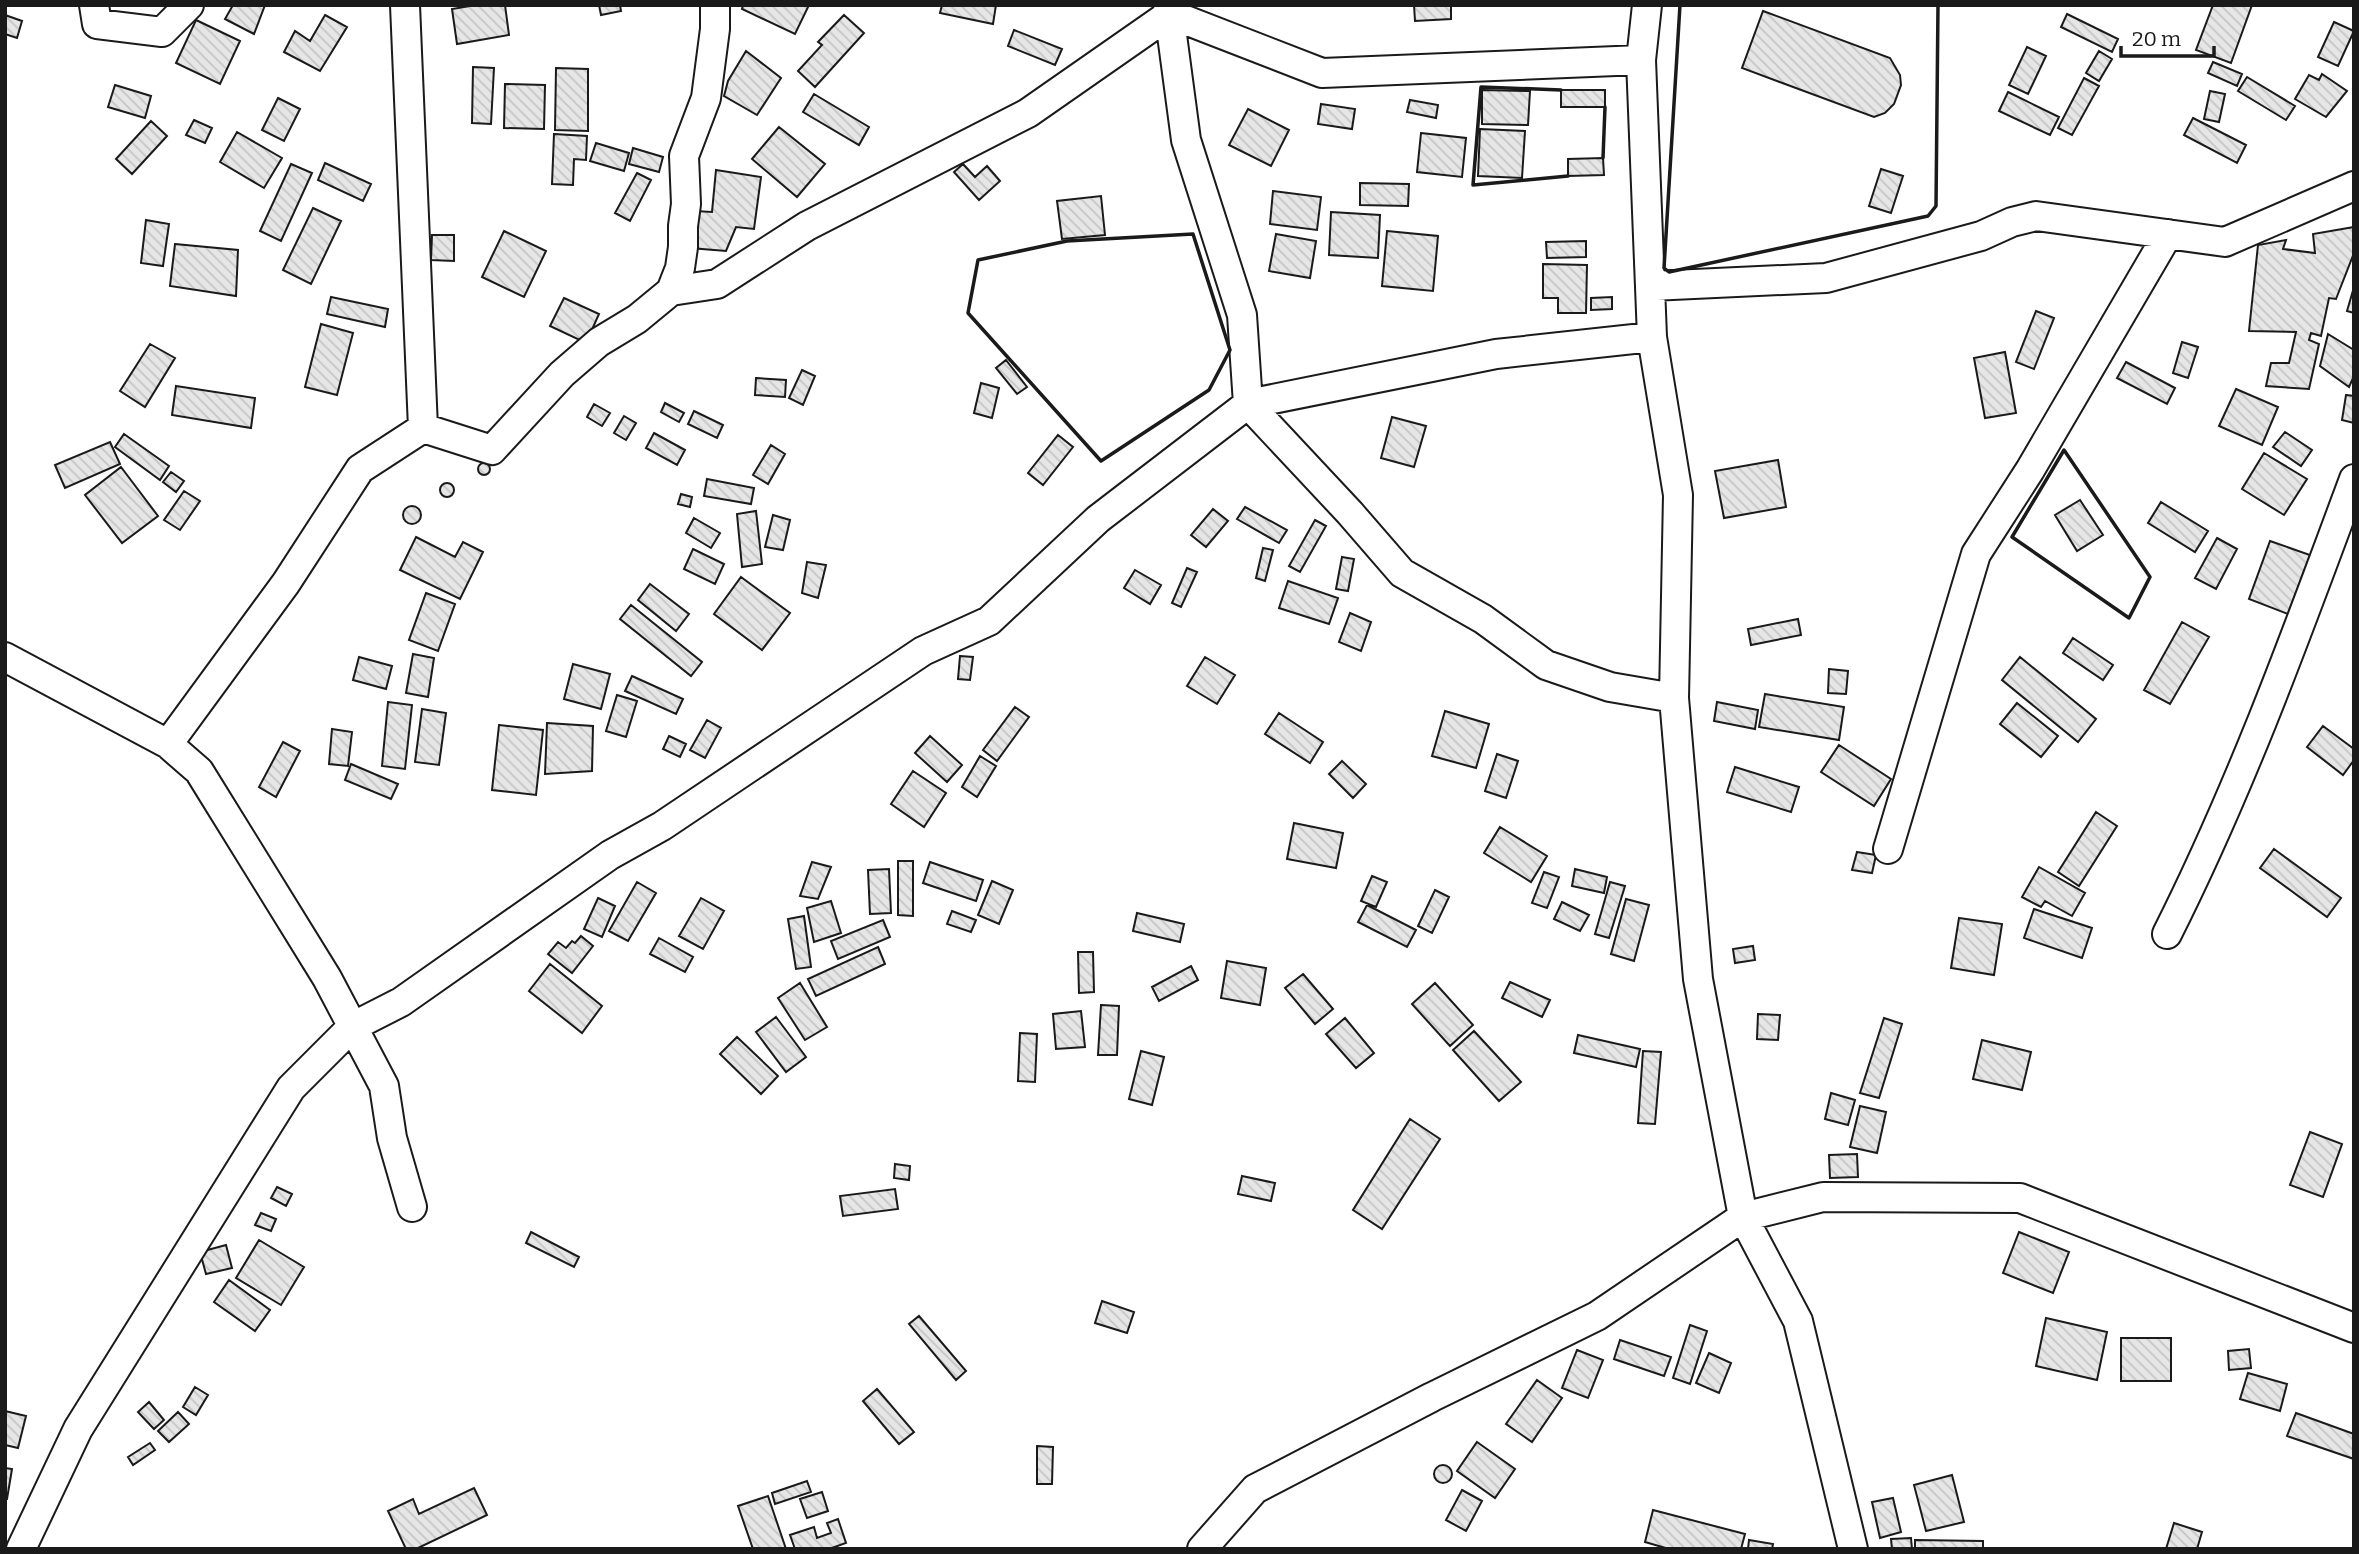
<svg xmlns="http://www.w3.org/2000/svg" width="2359" height="1554" font-family="Bitter,serif">
<defs>
<pattern id="building-back-hatch" width="6" height="6" patternUnits="userSpaceOnUse" patternTransform="scale(1.75)"><rect width="6" height="6" fill="#e6e6e6"/><path d="M-1 5l2 2M0 0l6 6M5-1l2 2" fill="none" stroke="#c5c5c5"/></pattern>
</defs>
<rect width="100%" height="100%" fill="#fff"/>
<path fill="url(#building-back-hatch)" stroke="#1a1a1a" stroke-width="2" d="M233,5H265L254,34L225,19Z
M476,5H505L509,35L457,44L452,9Z
M599,5H620L621,11L601,15Z
M743,5H809L795,34L742,9Z
M942,5H996L993,24L940,13Z
M1414,5H1451V19L1415,21Z
M2213,5H2252L2231,63L2196,50Z
M1763,11L1890,58L1900,75L1901,85L1894,104L1885,113L1874,117L1742,68Z
M2067,14L2118,39L2112,52L2061,27Z
M5,15L22,21L17,38L5,34Z
M325,15L347,27L320,71L284,52L295,31L310,41Z
M844,15L864,33L815,87L798,71L822,45L818,42Z
M196,20L240,41L220,84L176,63Z
M2334,22L2354,31L2338,66L2318,57Z
M1014,30L1062,49L1055,65L1008,46Z
M2027,47L2046,56L2028,94L2009,85Z
M746,51L781,78L757,115L724,96L728,81Z
M2099,51L2112,59L2099,81L2086,73Z
M2213,62L2242,74L2237,86L2208,73Z
M473,67L494,68L491,124L472,123Z
M556,68L588,69V131L555,130Z
M2322,74L2347,91L2326,117L2295,99L2309,75L2319,80Z
M2247,77L2295,106L2286,120L2238,91Z
M2084,78L2099,86L2072,135L2058,128Z
M505,84L545,85L544,129L504,128Z
M115,85L151,96L145,118L108,107Z
M1482,90L1530,91L1528,125L1482,124Z
M1561,90H1605V107H1561Z
M2210,91L2225,94L2219,122L2204,119Z
M2008,92L2059,117L2050,135L1999,111Z
M814,94L869,127L859,145L803,112Z
M278,98L300,109L284,141L262,130Z
M1410,100L1438,105L1436,118L1407,112Z
M1321,104L1355,109L1352,129L1318,124Z
M1248,109L1289,130L1271,166L1229,145Z
M2193,118L2246,145L2237,163L2184,135Z
M194,120L212,128L205,143L186,135Z
M151,121L167,136L132,174L116,159Z
M779,127L825,164L797,197L752,159Z
M1480,129L1525,131L1522,178L1478,176Z
M237,132L282,158L264,188L220,162Z
M1421,133L1466,138L1462,177L1417,172Z
M554,134L587,136L586,160L574,159L573,185L552,184Z
M596,143L629,153L624,171L590,161Z
M633,148L663,157L659,172L629,164Z
M1603,158L1604,175L1568,176V159Z
M325,163L371,184L363,201L318,180Z
M291,164L312,173L281,241L260,231Z
M963,164L975,177L987,166L1000,181L979,200L954,172Z
M1881,169L1903,176L1891,213L1869,206Z
M716,170L761,177L754,229L736,227L726,251L690,248L695,211L712,212Z
M637,173L651,180L630,221L615,213Z
M1360,183L1409,184L1408,206L1360,205Z
M1273,191L1321,197L1317,230L1270,224Z
M1101,196L1105,235L1062,239L1057,201Z
M313,208L341,221L311,284L283,270Z
M1331,212L1380,215L1378,258L1329,255Z
M146,220L169,224L163,266L141,263Z
M2354,227V253L2336,299L2329,298L2321,336L2311,333L2309,340L2319,344L2309,389L2266,386L2271,363H2289L2296,332L2249,331L2258,245L2286,240L2283,249L2315,253L2313,234Z
M504,231L546,251L524,297L482,277Z
M1387,231L1438,236L1433,291L1382,286Z
M1276,234L1316,241L1310,278L1269,271Z
M432,235H454V261L431,260Z
M1586,241V257L1547,258L1546,242Z
M175,244L238,250L236,296L170,286Z
M1543,264L1587,265L1586,313H1558V298H1543Z
M2354,287V313L2347,311Z
M331,297L388,309L385,327L327,314Z
M1612,297V309L1591,310V298Z
M564,298L599,314L586,343L550,326Z
M2036,311L2054,318L2034,369L2016,362Z
M321,324L353,333L337,395L305,387Z
M2328,334L2354,350V376L2349,387L2320,366Z
M2182,342L2198,347L2188,378L2173,373Z
M150,344L175,358L145,407L120,391Z
M2005,352L2016,413L1985,418L1974,358Z
M1006,360L1027,387L1017,394L996,368Z
M2126,362L2175,388L2167,404L2117,378Z
M802,370L815,376L803,405L789,398Z
M756,378L786,380L785,397L755,395Z
M981,383L999,388L992,418L974,413Z
M176,386L255,398L251,428L172,415Z
M2236,389L2278,407L2262,445L2219,426Z
M2346,395L2354,396V423L2342,420Z
M665,403L684,413L679,422L661,412Z
M594,404L610,413L602,426L587,417Z
M694,411L723,425L717,438L688,424Z
M624,416L636,423L626,440L614,433Z
M1392,417L1426,426L1414,467L1381,458Z
M2285,432L2312,450L2301,466L2273,447Z
M654,433L685,450L677,465L646,448Z
M124,434L169,466L160,480L115,447Z
M1058,435L1073,447L1043,485L1028,473Z
M110,442L120,464L65,488L55,465Z
M771,445L785,454L768,484L753,475Z
M2264,453L2307,479L2284,515L2242,489Z
M1778,460L1786,507L1724,518L1715,471Z
M478 469a6 6 0 1 1 12 0a6 6 0 1 1-12 0Z
M121,467L158,516L122,543L85,495Z
M171,472L184,481L176,492L163,482Z
M707,479L754,488L751,504L704,496Z
M440 490a7 7 0 1 1 14 0a7 7 0 1 1-14 0Z
M184,491L200,501L180,530L164,520Z
M681,494L692,497L690,507L678,504Z
M2080,500L2103,535L2077,551L2055,515Z
M2161,502L2208,531L2195,552L2148,523Z
M403 515a9 9 0 1 1 18 0a9 9 0 1 1-18 0Z
M1245,507L1287,530L1279,543L1237,519Z
M1213,509L1228,521L1206,547L1191,535Z
M756,511L762,564L742,567L737,514Z
M773,515L790,520L783,550L765,547Z
M694,518L720,533L711,548L686,533Z
M1315,520L1326,526L1300,572L1289,566Z
M416,537L455,557L463,542L483,552L460,599L400,570Z
M2217,538L2237,549L2216,589L2195,578Z
M2270,541L2310,555L2288,614L2249,599Z
M1263,548L1273,550L1265,581L1256,578Z
M693,549L724,564L715,584L684,569Z
M1342,557L1354,559L1348,591L1336,589Z
M807,562L826,565L818,598L802,593Z
M1187,568L1197,572L1181,607L1172,603Z
M1135,570L1161,585L1150,604L1124,588Z
M741,577L790,613L762,650L714,614Z
M1288,581L1338,598L1329,624L1279,608Z
M650,584L689,614L676,631L638,600Z
M426,593L455,604L438,651L409,640Z
M631,605L702,662L691,676L620,619Z
M1350,613L1371,622L1361,651L1339,642Z
M1798,619L1801,635L1751,645L1748,629Z
M2182,622L2209,637L2170,704L2144,690Z
M2073,638L2113,665L2103,680L2063,653Z
M413,654L434,658L428,697L406,693Z
M960,656L973,657L970,680L958,679Z
M359,657L392,666L386,689L353,680Z
M1205,657L1235,675L1217,704L1187,686Z
M2020,657L2096,719L2078,742L2002,680Z
M573,664L610,674L601,709L564,699Z
M1829,669L1848,671L1846,694L1828,693Z
M632,676L683,699L676,714L625,691Z
M1765,694L1844,707L1839,740L1759,727Z
M617,695L637,701L626,737L606,731Z
M388,702L412,705L405,769L382,766Z
M1717,702L1758,710L1755,729L1714,721Z
M2017,703L2058,736L2041,757L2000,724Z
M1015,707L1029,717L997,761L983,750Z
M422,709L446,713L439,765L415,762Z
M1445,711L1489,724L1476,768L1432,756Z
M1279,713L1323,742L1310,763L1265,734Z
M707,720L721,728L705,758L690,750Z
M547,723L593,726L592,771L545,774Z
M499,725L543,730L536,795L492,790Z
M2323,726L2354,749V760L2343,775L2307,747Z
M332,729L352,732L348,766L329,764Z
M669,736L686,744L680,757L663,749Z
M930,736L962,765L947,782L915,753Z
M283,742L300,751L276,797L259,787Z
M1839,745L1891,779L1874,806L1821,772Z
M1497,754L1518,761L1506,798L1485,791Z
M980,756L996,766L977,797L962,787Z
M1342,761L1366,784L1353,798L1329,774Z
M351,764L398,784L391,799L345,780Z
M1735,767L1799,787L1791,812L1727,792Z
M913,771L946,793L924,827L891,804Z
M2096,812L2117,826L2079,886L2058,872Z
M1294,823L1343,833L1336,868L1287,859Z
M1500,827L1547,856L1531,882L1484,853Z
M2274,849L2341,898L2327,917L2260,868Z
M1857,852L1876,855L1872,873L1852,870Z
M898,861H913V916L898,915Z
M812,862L831,867L818,899L800,896Z
M930,862L983,880L976,901L923,883Z
M2039,867L2085,893L2072,916L2045,901L2041,907L2022,897Z
M889,869L891,913L870,914L868,870Z
M1575,869L1607,877L1604,893L1572,886Z
M1544,872L1559,877L1547,908L1532,903Z
M1372,876L1387,882L1376,907L1361,901Z
M992,881L1013,890L999,924L978,915Z
M637,882L656,893L628,941L609,931Z
M1610,882L1625,886L1609,938L1595,934Z
M1435,890L1449,897L1432,933L1418,926Z
M598,898L615,906L602,937L584,929Z
M701,898L724,911L703,949L679,936Z
M1626,899L1649,905L1634,961L1611,954Z
M831,901L841,933L814,942L807,908Z
M1562,902L1589,915L1580,931L1554,919Z
M1367,905L1416,930L1407,947L1358,922Z
M2034,909L2092,928L2082,958L2024,938Z
M952,911L976,920L971,932L947,924Z
M1137,913L1184,924L1180,942L1133,931Z
M804,916L811,967L796,969L788,919Z
M1959,918L2002,924L1994,975L1951,968Z
M883,920L890,937L838,959L831,941Z
M581,936L593,946L572,973L548,954L558,942L566,948L572,941L575,943Z
M659,938L693,957L685,972L650,954Z
M1753,946L1755,960L1735,963L1733,949Z
M878,947L885,964L816,996L808,979Z
M1078,952H1093L1094,992L1079,993Z
M1227,961L1266,968L1260,1005L1221,998Z
M550,964L602,1006L582,1033L529,991Z
M1191,966L1198,980L1159,1001L1152,987Z
M1303,974L1333,1009L1315,1024L1285,988Z
M1510,982L1550,1000L1542,1017L1502,998Z
M800,983L827,1027L805,1040L778,998Z
M1435,983L1473,1025L1450,1046L1412,1004Z
M1101,1005L1119,1006L1117,1055H1098Z
M1081,1011L1085,1047L1056,1049L1053,1014Z
M1758,1014L1780,1015L1778,1040L1757,1039Z
M776,1017L806,1057L786,1072L756,1032Z
M1345,1018L1374,1053L1356,1068L1326,1034Z
M1884,1018L1902,1024L1879,1098L1860,1093Z
M1474,1031L1521,1082L1499,1101L1453,1050Z
M1020,1033L1037,1034L1035,1082L1018,1081Z
M1578,1035L1640,1049L1636,1067L1574,1053Z
M737,1037L778,1076L761,1094L720,1054Z
M1982,1040L2031,1052L2022,1090L1973,1079Z
M1141,1051L1164,1057L1152,1105L1129,1099Z
M1643,1051L1661,1052L1655,1124L1638,1123Z
M1831,1093L1855,1100L1848,1125L1825,1119Z
M1860,1106L1886,1112L1877,1153L1850,1147Z
M1410,1119L1440,1139L1382,1229L1353,1210Z
M2310,1132L2342,1144L2323,1197L2290,1185Z
M1857,1154L1858,1177L1830,1178L1829,1155Z
M895,1164L910,1166L909,1180L894,1178Z
M1242,1176L1275,1183L1271,1201L1238,1194Z
M277,1187L292,1194L286,1206L271,1198Z
M895,1189L898,1209L843,1216L840,1196Z
M261,1213L276,1219L271,1231L255,1225Z
M531,1232L579,1257L574,1267L526,1243Z
M2019,1232L2069,1252L2053,1293L2003,1273Z
M259,1240L304,1267L281,1305L236,1278Z
M226,1245L232,1268L206,1274L200,1252Z
M229,1280L270,1310L255,1331L214,1302Z
M1102,1301L1134,1312L1127,1333L1095,1323Z
M919,1316L966,1371L956,1380L909,1324Z
M2046,1318L2107,1332L2097,1380L2036,1366Z
M1690,1325L1707,1331L1690,1384L1673,1378Z
M2121,1338H2171V1381H2121Z
M1620,1340L1671,1357L1664,1376L1614,1359Z
M2249,1349L2251,1368L2229,1370L2228,1351Z
M1577,1350L1603,1360L1588,1398L1562,1388Z
M1709,1353L1731,1363L1719,1393L1696,1383Z
M2248,1373L2287,1384L2280,1411L2240,1399Z
M1537,1380L1562,1398L1532,1442L1506,1424Z
M195,1387L208,1395L196,1415L183,1407Z
M877,1389L914,1432L899,1444L863,1401Z
M149,1402L164,1420L154,1429L138,1412Z
M5,1411L26,1416L18,1448L5,1445Z
M178,1412L189,1424L169,1442L158,1431Z
M2296,1413L2354,1434V1459L2287,1436Z
M1477,1442L1515,1469L1495,1498L1457,1471Z
M150,1443L155,1450L133,1465L128,1457Z
M1037,1446L1053,1447L1052,1484H1037Z
M1434 1474a9 9 0 1 1 18 0a9 9 0 1 1-18 0Z
M5,1468L12,1469L7,1499H5Z
M1952,1475L1964,1522L1926,1531L1914,1485Z
M807,1481L811,1492L775,1504L772,1493Z
M474,1488L487,1515L416,1549H406L388,1511L413,1499L419,1514Z
M1462,1490L1482,1501L1466,1531L1446,1520Z
M822,1492L828,1511L807,1518L800,1499Z
M768,1496L786,1549H753L738,1506Z
M1893,1498L1901,1532L1880,1538L1872,1502Z
M1653,1510L1745,1534L1741,1549H1669L1645,1542Z
M838,1519L846,1543L829,1549H795L790,1535L814,1527L817,1538L831,1533L827,1523Z
M2174,1523L2202,1532L2197,1549H2166Z
M1911,1538L1912,1549H1892L1891,1539Z
M1749,1540L1773,1544L1772,1549H1748Z
M1915,1540L1983,1541V1549H1915Z"/>
<g fill="none" stroke-linecap="round" stroke-linejoin="round">
<defs>
<path id="street" d="M94,5L97,24L162,32L189,5
M405,5L423,428L360,469L286,583L168,744L199,771L327,978L384,1086L392,1138L412,1207
M1647,5L1641,60L1652,337L1678,495L1674,698L1698,979L1743,1217L1798,1321L1853,1549
M1651,286L1826,278L1981,236L2012,222L2036,216L2225,242L2354,186
M671,291L717,284L807,226L1028,113L1170,14L1322,73L1641,60
M1248,404L1350,513L1402,573L1483,619L1546,665L1610,687L1674,698
M1248,404L1496,354L1652,337
M423,428L492,450L562,374L599,342L637,319L671,291L680,268L683,247V226L686,204L684,156L706,98L715,29V5
M5,657L168,744
M1888,849L1976,554L2030,470L2168,234
M2167,934C2241,787 2297,633 2354,479
M21,1549L78,1429L291,1088L352,1027L401,1002L610,855L662,826L923,651L989,621L1098,519L1248,404L1242,315L1186,140L1168,5
M1202,1549L1255,1489L1432,1397L1597,1316L1743,1217L1823,1197L2020,1198L2354,1328"/>
</defs>
<use href="#street" stroke="#1a1a1a" stroke-width="32"/>
<use href="#street" stroke="#fff" stroke-width="28"/>
<path stroke="#1a1a1a" stroke-width="3.5" d="M1680,5L1664,268L1669,272L1928,216L1936,206L1938,5
M1561,90L1481,87L1473,185L1568,176
M1603,158L1605,107
M1193,234L1230,350L1209,390L1101,461L968,313L978,260L1067,241Z
M2064,450L2150,577L2129,618L2012,537Z"/>
</g>
<rect width="2359" height="1554" fill="none" stroke="#1a1a1a" stroke-width="14"/>
<path d="M2121 46v10h93v-10" fill="none" stroke="#1a1a1a" stroke-width="3.5"/>
<text x="2132" y="46" font-size="21" fill="#1a1a1a" stroke="#ffffff" stroke-width="5" paint-order="stroke">20 m</text>
</svg>
